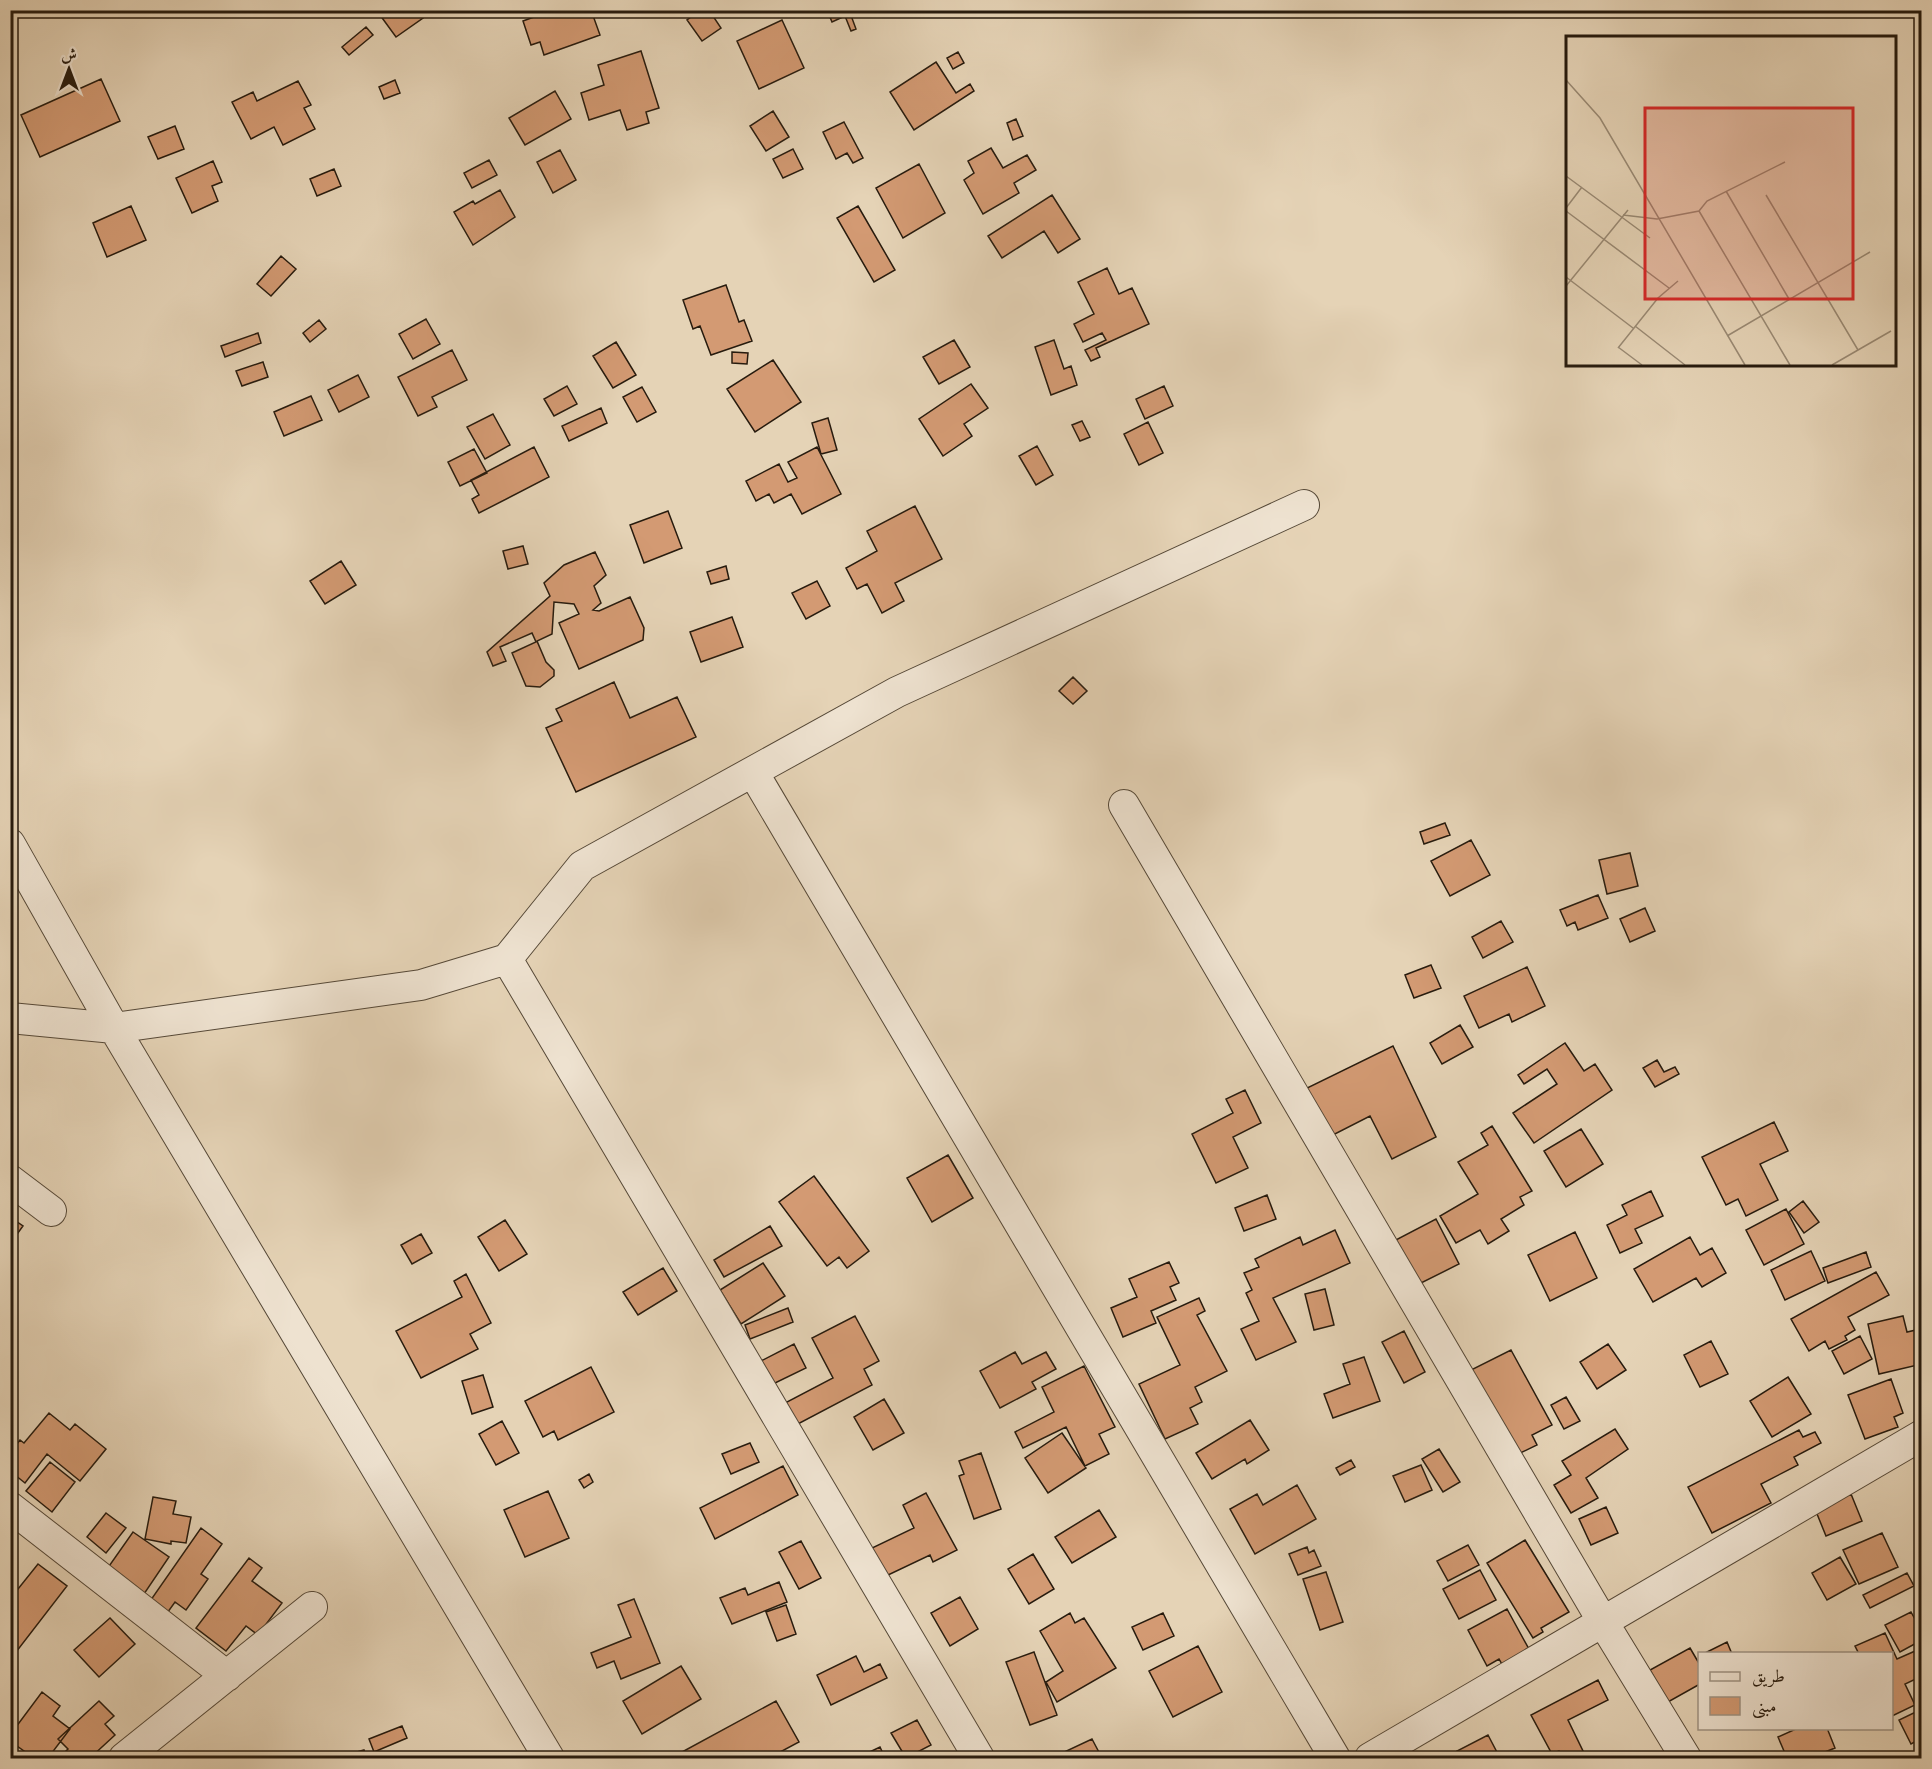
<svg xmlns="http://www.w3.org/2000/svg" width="1932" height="1769" font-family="Cardo,Amiri,serif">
<rect width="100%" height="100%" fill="#e5d3b6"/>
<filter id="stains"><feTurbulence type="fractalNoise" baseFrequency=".00333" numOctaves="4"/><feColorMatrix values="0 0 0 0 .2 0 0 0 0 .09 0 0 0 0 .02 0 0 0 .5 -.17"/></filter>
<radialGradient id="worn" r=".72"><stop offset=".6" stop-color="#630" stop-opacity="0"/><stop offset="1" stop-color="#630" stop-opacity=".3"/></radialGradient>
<path fill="#d39a73" stroke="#271b0e" stroke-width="1.5" d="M385,10H417L423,18L396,37L380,15Z
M553,10H591L600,35L544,55L540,42L531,45L523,21Z
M700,10H709L721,28L702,41L687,20Z
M827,10H849L856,29L851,31L845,16L832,22Z
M782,20L804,68L759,89L737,41Z
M366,27L373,35L349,55L342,47Z
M641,51L659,108L646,112L649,123L627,130L620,110L589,120L581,93L604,85L598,65Z
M958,52L964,63L953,69L947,58Z
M936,62L956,93L970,84L974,91L914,130L890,92Z
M101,79L120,121L40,157L21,115Z
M395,80L400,93L384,99L379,87Z
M298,81L311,105L304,108L315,129L283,145L274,127L251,139L232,102L253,92L257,101Z
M555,91L571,119L525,145L509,118Z
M773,111L789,137L766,151L750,126Z
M1016,119L1023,136L1013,140L1007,123Z
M844,122L863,158L853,163L847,153L836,159L823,132Z
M175,126L184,149L158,159L148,137Z
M991,148L1003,168L1027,155L1036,170L1014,183L1019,193L983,214L964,180L974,173L968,161Z
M793,149L803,169L783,178L773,159Z
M560,150L576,180L553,193L537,162Z
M489,160L497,175L472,188L464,173Z
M213,161L222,182L212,186L218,201L192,213L176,178Z
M919,164L945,213L903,238L876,188Z
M334,169L341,186L317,196L310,179Z
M500,190L515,217L473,245L454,212L473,201L475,204Z
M1052,195L1080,239L1058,253L1044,231L1002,258L988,236Z
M131,206L146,240L107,257L93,223Z
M858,206L895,270L874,282L837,218Z
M281,256L296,269L271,296L257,284Z
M1107,268L1119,294L1132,288L1149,324L1096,348L1100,357L1091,361L1085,350L1106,340L1102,333L1083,342L1074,324L1094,314L1078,282Z
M726,285L739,322L744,320L752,341L711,355L700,326L693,329L683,300Z
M426,319L440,344L413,359L399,334Z
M319,320L326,329L310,342L303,333Z
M258,333L261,343L225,357L221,346Z
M954,340L970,367L939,384L923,357Z
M1054,340L1064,369L1071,366L1077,385L1051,395L1035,347Z
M616,342L636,375L613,388L593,356Z
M452,350L467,380L432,397L437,407L418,416L398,377Z
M732,352L748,353L747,364L732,363Z
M773,360L801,402L755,432L727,389Z
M263,362L268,377L242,386L236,371Z
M358,375L369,397L339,412L328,390Z
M971,384L988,408L964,424L972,436L943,456L919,419Z
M567,386L577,404L554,416L544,399Z
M1164,386L1173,406L1145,419L1136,399Z
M642,387L656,412L637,422L623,397Z
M311,396L322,420L284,436L274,412Z
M601,408L607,423L569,441L562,426Z
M493,414L510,445L485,459L467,427Z
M828,418L837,450L821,454L812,423Z
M1082,421L1090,437L1080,441L1072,425Z
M1148,422L1163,453L1139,465L1124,434Z
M1037,446L1053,475L1036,485L1019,456Z
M534,447L549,477L479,513L472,499L479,495L471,480Z
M817,447L841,494L802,514L791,494L774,503L769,494L756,501L746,481L779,464L788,482L797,478L788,462Z
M474,449L487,473L460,486L448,462Z
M915,506L942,559L895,583L904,601L882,613L867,584L857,589L846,568L877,551L867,531Z
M668,511L682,548L644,563L630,525Z
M523,546L528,564L508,569L503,551Z
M595,552L606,575L594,586L601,603L593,610L599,611L630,597L644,628L643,640L579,669L559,623L579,614L574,604L554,602L552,634L537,641L546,662L554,670V676L540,687L526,686L512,653L536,642L532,633L500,647L506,661L493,666L487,652L550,596L544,583L564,565Z
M341,561L356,585L325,604L310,581Z
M726,566L729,579L711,584L707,572Z
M817,581L830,606L806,619L792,593Z
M732,617L743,647L701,662L690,632Z
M1073,677L1087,691L1073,704L1059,691Z
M614,682L630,718L677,697L696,737L576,792L546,728L562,721L556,709Z
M1445,823L1450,835L1424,844L1420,832Z
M1471,840L1490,875L1450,896L1431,861Z
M1630,853L1638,886L1607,894L1599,860Z
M1598,895L1608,918L1578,930L1575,922L1567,926L1560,910Z
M1645,908L1655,931L1630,942L1620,919Z
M1501,921L1513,942L1483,958L1472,937Z
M1431,965L1441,988L1414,998L1405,975Z
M1527,967L1545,1006L1512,1022L1509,1014L1479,1028L1464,996Z
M1460,1025L1473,1047L1442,1064L1430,1043Z
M1565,1043L1584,1071L1595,1064L1612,1090L1534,1143L1513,1113L1557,1084L1547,1069L1524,1084L1518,1075Z
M1393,1046L1436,1137L1392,1159L1370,1116L1329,1137L1305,1089Z
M1657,1060L1664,1072L1675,1067L1679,1074L1655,1087L1643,1068Z
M1245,1090L1261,1123L1233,1137L1248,1168L1216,1183L1192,1134L1233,1113L1226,1099Z
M1774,1122L1788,1151L1760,1164L1778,1200L1746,1216L1738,1199L1726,1205L1702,1157Z
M1492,1126L1532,1191L1520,1197L1524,1205L1501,1219L1509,1231L1488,1244L1480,1230L1456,1243L1440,1216L1478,1194L1458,1162L1488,1145L1481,1133Z
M1581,1129L1603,1164L1566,1187L1544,1151Z
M948,1155L973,1198L932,1222L907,1178Z
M814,1176L869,1251L847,1268L839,1257L827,1266L779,1202Z
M1651,1191L1663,1216L1635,1229L1642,1243L1620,1253L1607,1225L1627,1215L1622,1205Z
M1267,1195L1276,1219L1244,1231L1235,1208Z
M1803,1201L1819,1222L1804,1233L1789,1212Z
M1786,1209L1804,1244L1764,1265L1746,1230Z
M10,1217L23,1226L10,1244Z
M1436,1219L1459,1264L1413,1287L1390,1243Z
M505,1220L527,1254L499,1271L478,1237Z
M770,1226L782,1246L724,1277L714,1260Z
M1335,1230L1350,1263L1273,1298L1296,1342L1256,1360L1241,1329L1259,1321L1246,1293L1252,1290L1244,1273L1259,1267L1255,1259L1300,1237L1303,1245Z
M1575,1232L1597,1278L1550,1301L1528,1255Z
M421,1234L432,1253L412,1264L401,1245Z
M1690,1237L1700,1255L1712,1248L1726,1273L1702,1287L1696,1278L1653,1302L1634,1269Z
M1811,1251L1825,1281L1785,1300L1771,1270Z
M1866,1252L1871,1267L1828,1283L1823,1268Z
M1169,1262L1179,1283L1170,1287L1176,1300L1151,1311L1156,1323L1123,1337L1111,1308L1137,1297L1129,1279Z
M763,1263L785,1296L741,1324L720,1290Z
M663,1268L677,1291L638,1315L623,1292Z
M1876,1272L1889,1295L1848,1317L1855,1330L1845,1336L1847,1340L1829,1349L1825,1341L1809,1351L1791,1319Z
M466,1274L491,1323L470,1334L478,1349L421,1378L396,1331L462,1297L454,1281Z
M1325,1289L1334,1325L1314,1330L1305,1294Z
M1199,1298L1205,1311L1197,1315L1227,1371L1195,1387L1202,1402L1190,1408L1198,1424L1165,1439L1139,1384L1180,1365L1157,1317Z
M788,1308L793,1322L750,1339L745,1325Z
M855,1316L879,1361L864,1369L872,1385L796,1425L785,1403L833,1378L812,1338Z
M1903,1316L1907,1332L1916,1330L1922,1364L1879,1374L1868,1324Z
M1404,1331L1425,1372L1404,1383L1382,1342Z
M1860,1336L1872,1359L1844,1374L1832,1351Z
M1711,1341L1728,1374L1700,1387L1684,1355Z
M794,1344L806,1368L773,1384L761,1361Z
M1608,1344L1626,1370L1597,1389L1580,1362Z
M1511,1350L1552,1425L1532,1435L1537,1445L1512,1457L1469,1371Z
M1015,1352L1022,1364L1046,1352L1056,1369L1032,1382L1036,1389L1000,1408L980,1371Z
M1364,1357L1380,1401L1333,1418L1324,1394L1350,1384L1343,1364Z
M1084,1366L1115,1427L1099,1434L1109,1454L1085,1466L1066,1427L1023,1448L1015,1432L1054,1412L1042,1387Z
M591,1367L614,1412L558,1440L554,1431L543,1437L525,1401Z
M483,1375L493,1407L472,1414L462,1381Z
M1788,1377L1811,1414L1772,1437L1750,1401Z
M1891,1379L1903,1413L1894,1417L1898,1427L1865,1439L1848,1395Z
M1566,1397L1580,1421L1564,1429L1551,1405Z
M884,1399L904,1433L873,1450L854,1417Z
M49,1413L70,1430L75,1424L106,1449L80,1481L47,1454L25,1483L10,1471V1457L15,1451L13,1449L20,1440L24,1443Z
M1250,1420L1269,1450L1247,1464L1245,1459L1212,1479L1196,1453Z
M502,1421L519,1453L496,1465L479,1434Z
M1615,1429L1628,1449L1586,1478L1598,1498L1571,1513L1554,1485L1571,1475L1562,1461Z
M1799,1430L1803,1437L1815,1432L1821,1443L1794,1457L1798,1465L1761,1484L1771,1503L1712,1533L1688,1487Z
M1062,1433L1086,1468L1048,1493L1025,1458Z
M750,1443L759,1462L731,1474L722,1454Z
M1439,1449L1460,1482L1443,1492L1422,1459Z
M981,1453L1001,1509L974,1519L959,1476L964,1474L959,1461Z
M1351,1460L1355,1467L1340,1475L1336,1468Z
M50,1462L75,1482L52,1512L26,1491Z
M1421,1465L1432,1490L1405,1502L1393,1476Z
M783,1466L798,1495L715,1539L700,1508Z
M589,1474L593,1482L584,1488L579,1480Z
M1297,1485L1316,1519L1255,1554L1230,1509L1257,1494L1263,1505Z
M548,1491L569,1538L525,1557L504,1510Z
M926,1493L957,1550L933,1562L930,1555L886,1576L872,1548L914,1528L903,1505Z
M1851,1494L1862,1521L1826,1536L1815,1509Z
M153,1497L176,1501L173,1514L191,1517L186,1543L171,1541V1544L145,1539Z
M1606,1507L1618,1533L1591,1545L1579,1519Z
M1099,1510L1116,1537L1072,1563L1055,1537Z
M106,1513L126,1528L106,1553L87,1537Z
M201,1528L222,1544L201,1574L208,1579L186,1610L175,1602L165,1616L148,1604Z
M133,1532L169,1557L144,1594L107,1569Z
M1882,1533L1898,1567L1859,1584L1843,1550Z
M1525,1540L1569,1612L1541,1628L1543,1632L1533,1638L1487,1563Z
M801,1541L821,1578L799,1589L779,1552Z
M1468,1545L1479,1565L1448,1581L1437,1561Z
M1307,1547L1309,1553L1314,1550L1321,1566L1298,1575L1289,1554Z
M1033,1554L1054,1589L1029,1604L1008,1569Z
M1840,1557L1856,1584L1827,1600L1812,1573Z
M249,1558L262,1568L252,1581L282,1603L258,1635L246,1626L226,1651L196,1628Z
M38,1564L67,1586L13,1656L10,1599Z
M1480,1570L1496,1600L1459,1619L1443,1589Z
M1326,1572L1343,1622L1320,1630L1303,1579Z
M1907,1573L1914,1586L1870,1608L1863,1595Z
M779,1582L787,1602L732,1624L720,1598L745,1588L748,1595Z
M960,1597L978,1629L950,1646L931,1613Z
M634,1599L660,1663L621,1679L614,1661L597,1668L591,1653L631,1637L618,1605Z
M786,1605L796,1634L777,1641L766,1612Z
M1507,1609L1530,1651L1503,1666L1499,1659L1487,1666L1468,1630Z
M1911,1612L1922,1632V1640L1900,1652L1885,1625Z
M1070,1613L1075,1623L1084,1618L1116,1668L1057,1702L1046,1682L1063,1671L1040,1631Z
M1163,1613L1174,1636L1143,1650L1132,1627Z
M110,1618L135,1644L99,1677L74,1650Z
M1885,1633L1897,1659L1922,1648V1676L1905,1684L1915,1705L1892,1716V1654H1859L1855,1646Z
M1727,1642L1732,1654H1703Z
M1198,1646L1222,1692L1173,1717L1149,1671Z
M1690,1648L1700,1665V1684L1668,1702L1650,1670Z
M1034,1652L1057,1715L1030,1725L1006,1662Z
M856,1656L864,1672L880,1664L887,1678L831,1705L817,1675Z
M681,1666L701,1699L642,1734L623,1701Z
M1598,1680L1608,1700L1568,1720L1583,1751L1568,1758H1563L1559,1751L1552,1754L1531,1715Z
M42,1692L60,1706L53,1716L70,1729L48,1758H34L10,1741V1735Z
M99,1701L114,1716L105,1724L115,1735L90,1758H68L63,1754L68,1749L58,1739Z
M776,1701L799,1742L769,1758H671Z
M1922,1709V1738L1911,1744L1899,1720Z
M917,1720L931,1745L906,1758L891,1733Z
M402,1726L407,1738L374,1752L369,1739Z
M1827,1728L1835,1748L1815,1756L1816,1758H1787L1778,1737L1798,1728Z
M1488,1735L1500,1758H1461L1457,1751Z
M1092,1739L1102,1758H1063L1060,1754Z
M880,1747L885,1758H857Z
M364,1750L367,1758H336Z"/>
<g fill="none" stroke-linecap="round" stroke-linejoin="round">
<defs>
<path id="minor" d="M753,772L1335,1758
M1124,805L1603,1622L1686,1758
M10,844L114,1028L549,1758
M507,959L979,1758
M10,1018L114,1028L421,985L507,959L582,866L897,692L1304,505
M10,1180L51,1211
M10,1507L227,1676
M124,1758L312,1607
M1370,1758L1922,1435"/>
</defs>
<use href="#minor" stroke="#564938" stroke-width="32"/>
<use href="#minor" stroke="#eee2d0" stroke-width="30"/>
</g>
<g transform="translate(1566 36)">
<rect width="330" height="330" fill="#e5d3b6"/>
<path fill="none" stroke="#998973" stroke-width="1.5" d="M0,44L34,82L179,329M0,140L84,202M160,155L223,263M200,159L292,314M0,172L16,151M0,175L103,252M133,175L224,329M57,179L91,183L133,175L141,165L219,126M0,241L67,292M0,250L62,174M69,290L119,329M161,300L304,216M52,311L76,329M52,312L92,262L112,245M266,329L325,295"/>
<path fill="#d62828" fill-opacity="0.15" stroke="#d62828" stroke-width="3" d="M79,72H287V263H79Z"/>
<rect width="330" height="330" fill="none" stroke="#271b0e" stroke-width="3"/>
</g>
<rect width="1932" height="1769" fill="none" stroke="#e5d3b6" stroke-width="36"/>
<rect x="12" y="12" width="1908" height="1745" fill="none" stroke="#271b0e" stroke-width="3"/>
<rect x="18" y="18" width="1896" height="1733" fill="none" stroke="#271b0e" stroke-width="1.5"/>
<rect x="1698" y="1652" width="195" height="78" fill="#eee2d0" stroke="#9e9282" stroke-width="1.5"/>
<rect x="1710" y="1672" width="30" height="9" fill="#eee2d0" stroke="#9e9282" stroke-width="1.5"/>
<text x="1752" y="1682" font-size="18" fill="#271b0e">طريق</text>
<rect x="1710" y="1697" width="30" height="18" fill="#d39a73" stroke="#9e9282" stroke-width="1.5"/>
<text x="1752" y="1712" font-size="18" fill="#271b0e">مبنى</text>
<g transform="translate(69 69)" stroke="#eee2d0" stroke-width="4.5" paint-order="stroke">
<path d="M0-4.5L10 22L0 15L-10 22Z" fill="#271b0e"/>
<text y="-9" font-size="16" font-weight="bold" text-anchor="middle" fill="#271b0e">ش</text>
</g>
<rect width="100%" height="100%" filter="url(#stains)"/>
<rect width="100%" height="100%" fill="url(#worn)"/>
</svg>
